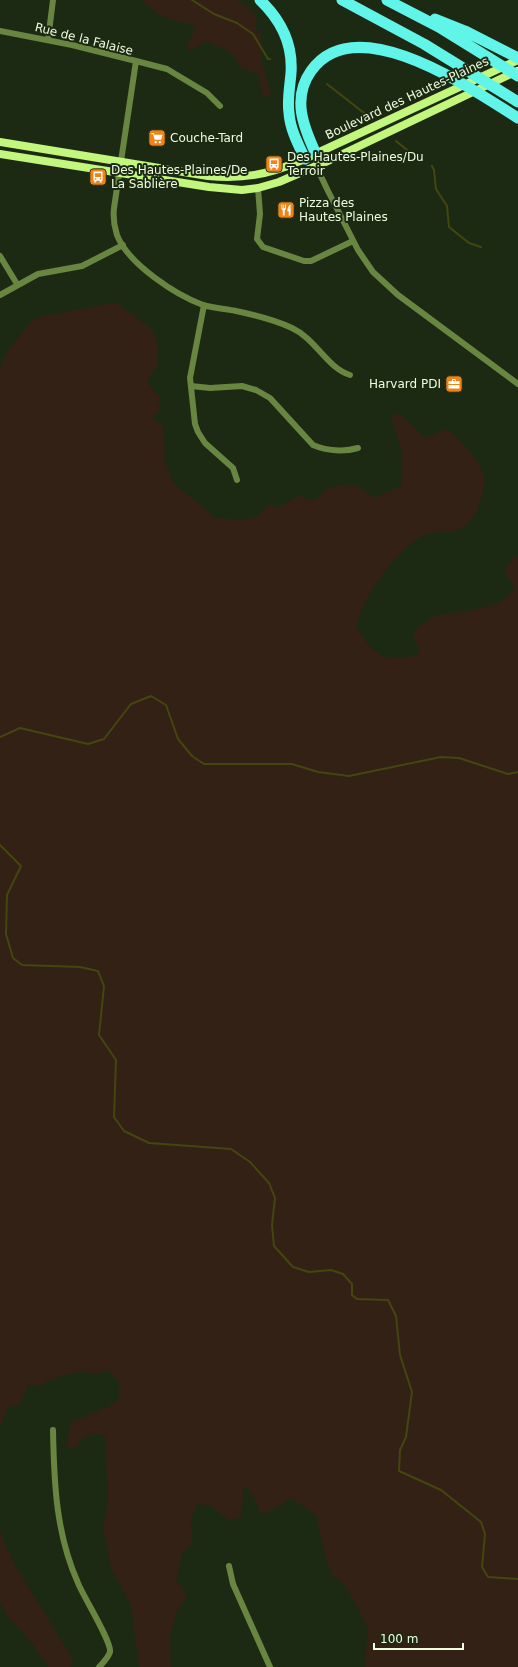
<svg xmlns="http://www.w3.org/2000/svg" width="518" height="1667" font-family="'DejaVu Sans',sans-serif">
<rect width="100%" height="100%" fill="#1d2a13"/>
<path fill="#332116" d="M142,0H236L247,6L256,16V29L262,39V63L271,94L264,98L260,84V75L241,68L235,58L227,50L206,41L190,51L187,47L196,26C173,20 159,19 142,0Z
M113,303L118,304L152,329L157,342V367L151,374L147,382L160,397L159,411L152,419L163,426L165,449L164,459L174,484L216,518L246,520L258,516L269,504L277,508L301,495L307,500H316L327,488C337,486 350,483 359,487C363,489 369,495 375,498L401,486L402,453L391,417L399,413L425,438L447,429C463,444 488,464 484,488C483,494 480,500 478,506C475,517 468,526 457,530C447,533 429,531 422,536C394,553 363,596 356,627C374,655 382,662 416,656L420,650L412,637C417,629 423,622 432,618C454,608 503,614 514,587L504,571L514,558L518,557V1667H365L368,1628L345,1585L332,1575L324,1551L316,1515L291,1498L270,1511L261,1514L253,1495L244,1485L241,1517L229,1520L209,1505L197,1504C195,1509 193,1514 192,1519C189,1534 199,1541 182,1553L176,1580L185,1593V1600L177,1611L170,1635L171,1667H139L131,1605L111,1568L103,1526L108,1502L105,1436L95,1433L81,1439L75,1449L66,1446L71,1422L110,1406L119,1398V1382L108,1370C94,1375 96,1373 83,1372C69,1372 52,1379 40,1386L29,1384C24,1391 24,1398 19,1405H12L8,1408L0,1425V371L3,358L31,321L43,316Z
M0,1531L13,1562L73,1659L71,1667H48L32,1643L7,1615L0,1602Z"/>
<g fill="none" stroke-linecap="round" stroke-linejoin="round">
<path stroke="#44460f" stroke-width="2" d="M192,0L214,14L237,23L253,34L268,59H270
M327,84L364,113
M396,141L412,154
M432,166L434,170L436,189L447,206L449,227L469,243L481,247
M0,737L20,728L88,744L104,739L131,704L151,696L166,705L178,739L192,756L204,764H292L318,772L349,776L441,757L459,758L508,774L518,772
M0,845L21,866L7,895L6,934L13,958L22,965L80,967L98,971L104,986L99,1035L116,1060L114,1117L124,1131L149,1143L231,1149L250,1162L269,1183L275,1198L272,1225L274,1246L293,1267L309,1272L331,1270L343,1274L352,1284V1295L357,1299L388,1300L396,1316L400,1355L412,1392L406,1437L400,1450L399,1471L441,1490L481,1522L485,1534L482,1567L488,1577L518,1579"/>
<path stroke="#688541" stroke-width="6" d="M0,31L72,45L136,61L114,208C113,217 114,226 117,235C128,264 176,295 203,305C214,308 226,309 236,311C255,315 275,320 292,328C316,339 327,368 350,375
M48,40L53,0
M136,61L167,69L207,93L220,106
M316,154V166L328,191L358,250L373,272L398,295L518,384
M258,188L260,214L257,239L263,247L304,261H311L353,241
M0,256L17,284
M0,295L38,274L82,266L123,245
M204,305L190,378L195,424L198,432L205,443L233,468L237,480
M191,386L210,388L242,386L256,390L270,398L313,445C327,451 344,452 358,448
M53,1430C54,1483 56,1534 78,1583C83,1596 112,1642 110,1652C108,1658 103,1663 99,1667
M229,1566L233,1584L270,1667"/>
<path stroke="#c2f67c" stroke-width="8" d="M0,142L208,176C243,179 267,175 300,161L518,60
M0,154L209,187L242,190L258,188L279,182L330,160L517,71"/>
<path stroke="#61f4e8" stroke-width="11" d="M260,0C281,20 293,44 291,73C290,86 287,100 289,113C290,129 298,144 305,159
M342,0L424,44L518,102
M387,0L439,27L518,76
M435,19L465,31L518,58
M316,154C303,126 292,98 311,71C356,7 473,90 518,118"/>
</g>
<defs>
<symbol id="supermarket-square" viewBox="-11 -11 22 22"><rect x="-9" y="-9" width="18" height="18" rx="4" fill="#ef8318" stroke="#1d2a13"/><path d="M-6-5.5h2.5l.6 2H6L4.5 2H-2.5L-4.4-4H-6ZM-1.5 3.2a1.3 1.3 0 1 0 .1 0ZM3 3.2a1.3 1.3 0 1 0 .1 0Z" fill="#fff"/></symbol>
<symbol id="bus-square" viewBox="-11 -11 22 22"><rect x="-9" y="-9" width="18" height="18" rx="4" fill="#ef8318" stroke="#1d2a13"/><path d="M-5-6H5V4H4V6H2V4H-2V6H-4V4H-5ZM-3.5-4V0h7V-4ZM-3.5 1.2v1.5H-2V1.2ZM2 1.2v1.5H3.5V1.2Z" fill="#fff"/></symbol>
<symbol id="restaurant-square" viewBox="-11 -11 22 22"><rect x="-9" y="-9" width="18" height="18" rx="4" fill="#ef8318" stroke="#1d2a13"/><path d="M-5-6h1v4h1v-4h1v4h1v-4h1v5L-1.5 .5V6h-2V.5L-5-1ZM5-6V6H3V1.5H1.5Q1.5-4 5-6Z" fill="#fff"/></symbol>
<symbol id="office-square" viewBox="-11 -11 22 22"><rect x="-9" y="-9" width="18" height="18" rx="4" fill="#ef8318" stroke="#1d2a13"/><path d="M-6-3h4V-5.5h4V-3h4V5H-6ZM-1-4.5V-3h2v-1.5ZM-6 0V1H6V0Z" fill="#fff"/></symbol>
</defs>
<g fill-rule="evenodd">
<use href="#supermarket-square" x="147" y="128" width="20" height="20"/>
<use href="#bus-square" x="264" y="154" width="20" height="20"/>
<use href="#bus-square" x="88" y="167" width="20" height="20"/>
<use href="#restaurant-square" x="276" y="200" width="20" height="20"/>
<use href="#office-square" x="444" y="374" width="20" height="20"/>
</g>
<g text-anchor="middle" stroke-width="4" stroke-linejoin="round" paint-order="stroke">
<g font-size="12" fill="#edfdde" stroke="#1d2a13">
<text transform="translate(84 39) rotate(14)" y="4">Rue de la Falaise</text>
<text transform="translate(407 98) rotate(-25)" y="4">Boulevard des Hautes-Plaines</text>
</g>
<g font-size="12" fill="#edfdde" stroke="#1d2a13" text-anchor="start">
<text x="170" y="142">Couche-Tard</text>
<text x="287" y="161">Des Hautes-Plaines/Du<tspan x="287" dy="14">Terroir</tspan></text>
<text x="111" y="174">Des Hautes-Plaines/De<tspan x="111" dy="14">La Sablière</tspan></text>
<text x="299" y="207">Pizza des<tspan x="299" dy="14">Hautes Plaines</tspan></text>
<text x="441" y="388" text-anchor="end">Harvard PDI</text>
</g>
</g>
<path d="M374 1643v6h89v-6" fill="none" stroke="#edfdde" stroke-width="2"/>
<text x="380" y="1643" font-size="12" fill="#edfdde" stroke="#1d2a13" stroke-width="3" paint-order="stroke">100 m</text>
</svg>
